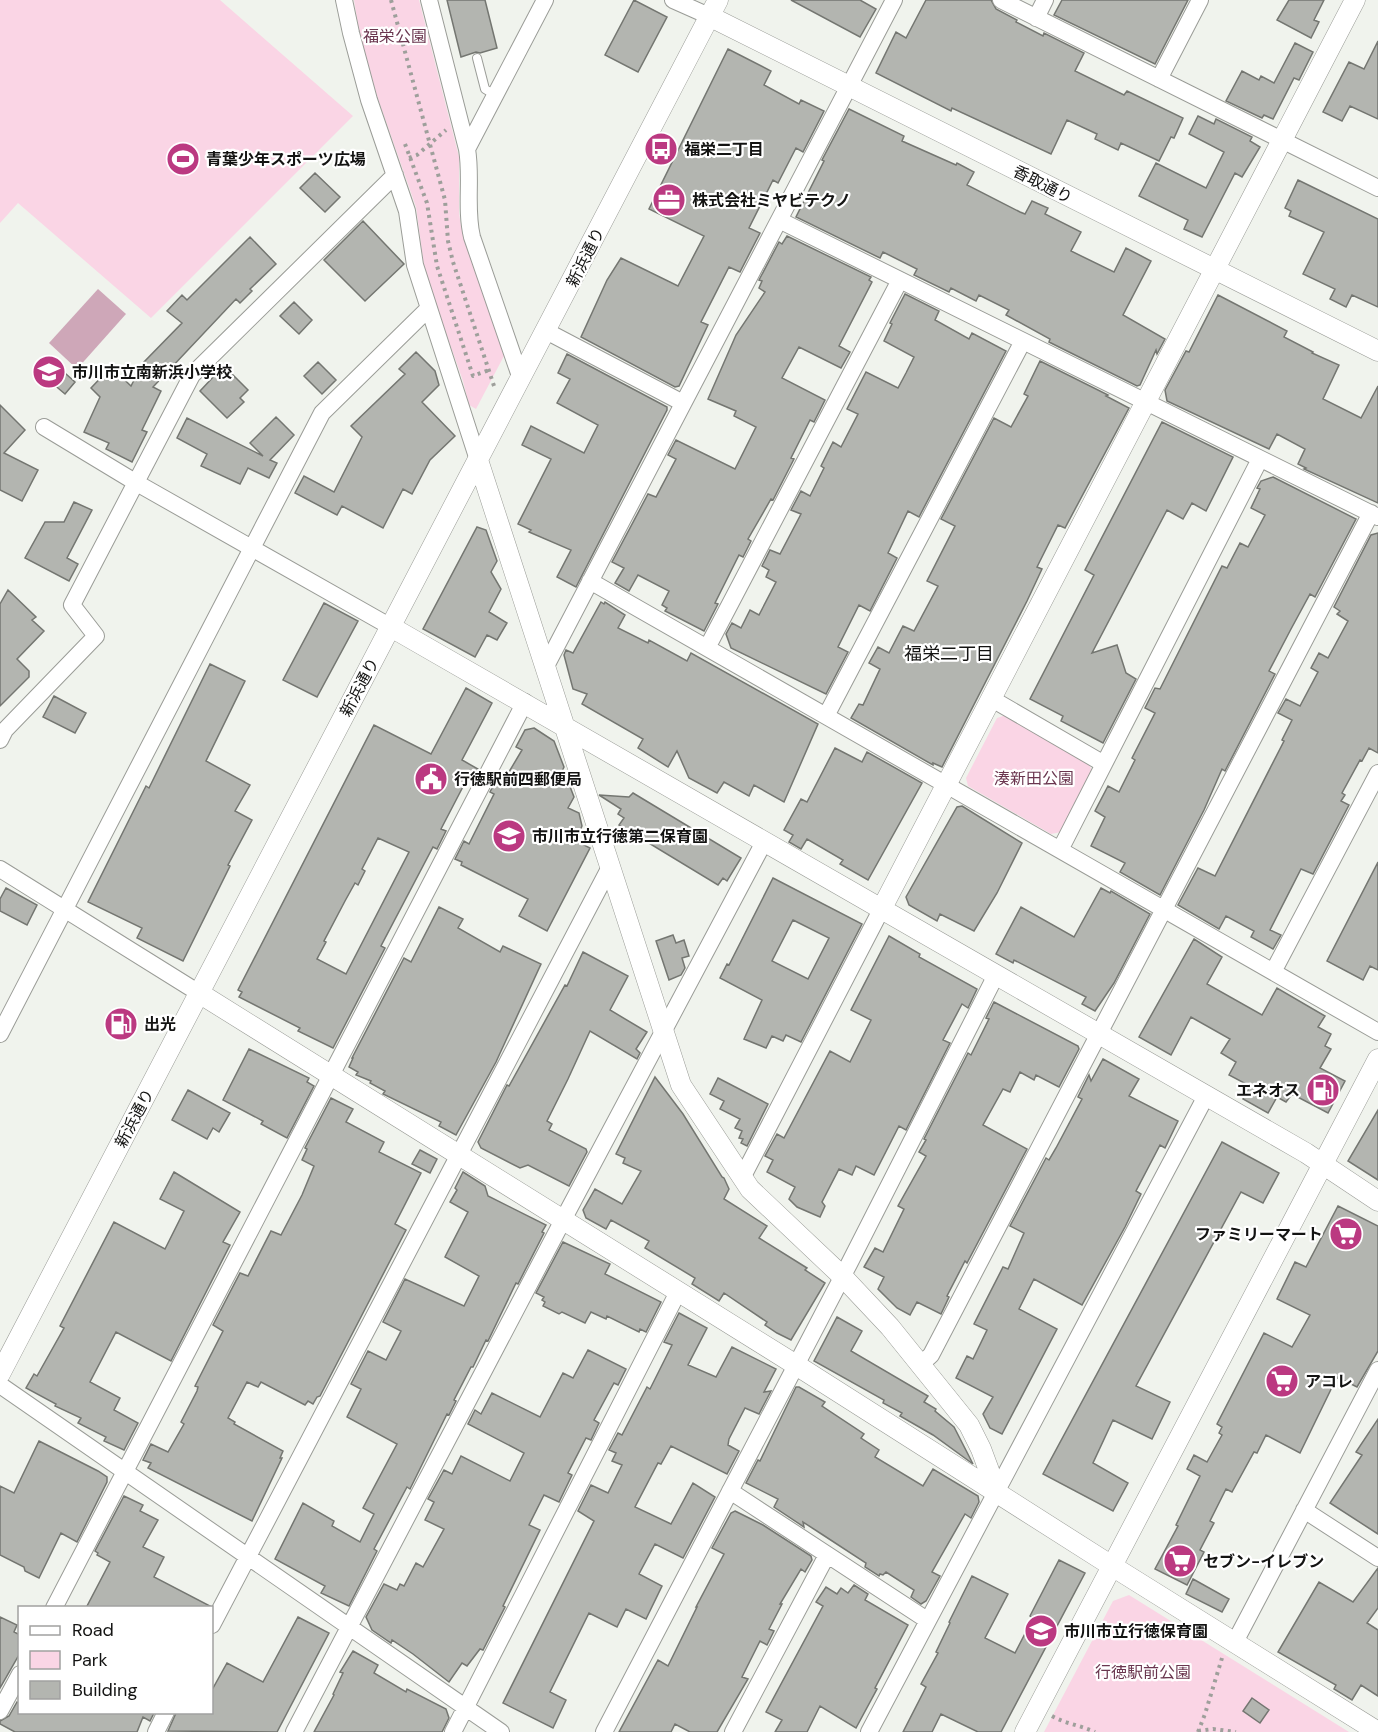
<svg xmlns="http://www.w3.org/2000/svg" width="1378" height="1732" font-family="'DM Sans','Noto Sans JP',sans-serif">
<rect width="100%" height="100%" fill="#f0f3ed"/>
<path fill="#fad5e5" d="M0,0H220L353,116L151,318L18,203L0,223Z
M354,0H419L459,157V213L461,226L505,354L476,409L469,405L463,381L425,274L416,207L377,96L359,31Z
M1006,715L1089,763L1092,772L1061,832L1051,834L968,786L966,778L997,718Z
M1129,1595L1349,1732H1044L1113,1601Z"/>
<path fill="#cea7b8" d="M98,289L126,314L77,369L49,343Z"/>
<path fill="#b3b5b0" stroke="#747671" stroke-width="1.5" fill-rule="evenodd" d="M447,0H485L497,48L480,53L476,52L461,57Z
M634,0L667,17L638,72L605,55Z
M791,0H860L876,9L860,37Z
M926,0H991L996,9L1017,20L1016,22L1043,36L1044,33L1084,53L1075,71L1124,95L1127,91L1183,118L1174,138L1171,137L1159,161L1121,143L1118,150L1095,139L1097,134L1067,120L1051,154L952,108L951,111L876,73L896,32L906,38Z
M1062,0H1188L1155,64L1054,15Z
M1289,0H1324L1314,20L1319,22L1311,38L1277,20Z
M1378,41V119L1350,106L1342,121L1323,112L1349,62L1364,69Z
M1295,43L1313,52L1299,80L1294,78L1273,119L1264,115L1262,118L1226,101L1242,71L1259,80L1261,76L1274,83Z
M728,49L771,71L764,85L799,104L801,100L824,111L803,152L796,148L778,183L773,180L749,228L760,233L740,272L729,267L701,322L708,325L679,386L675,387L581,337L607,280L621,258L678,286L704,236L649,209Z
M849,109L904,136L902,141L956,165L957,163L974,172L967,185L1020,212L1025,214L1032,201L1048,208L1045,214L1081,232L1071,251L1114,272L1126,248L1151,261L1123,315L1165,339L1157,354L1156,350L1140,385L1137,386L1049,342L1050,339L1006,315L1009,310L979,295L976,301L951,288L949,292L914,275L917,269L883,252L880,258L796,217L824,161L822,160Z
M1198,116L1214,124L1216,119L1252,137L1250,141L1260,147L1242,177L1235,173L1202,237L1184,229L1188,220L1139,196L1156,163L1206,188L1224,152L1189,134Z
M315,173L340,197L325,212L300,188Z
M1298,180L1378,219V307L1352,295L1346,307L1330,299L1335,289L1303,274L1324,232L1289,216L1291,211L1285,208Z
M363,221L404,264L365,301L324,260Z
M787,236L871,277L869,280L872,282L839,346L850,352L841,368L799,347L782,378L825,400L814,422L810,420L791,458L794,459L773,500L771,499L748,539L751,541L743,557L739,555L715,603L718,604L704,631L665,611L667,608L662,605L669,591L638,575L629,591L615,583L624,568L612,562L648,494L656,497L676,459L668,455L676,440L735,469L756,427L734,416L736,411L708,399L736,335L765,292L759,288L762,281L759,280L779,242L782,244Z
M250,237L276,264L250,289L252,291L240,303L236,299L153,387L161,391L142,430L147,432L132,462L106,449L109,443L84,432L100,397L91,388L111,367L131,386L143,363L182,323L167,311L182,295L187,300Z
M905,294L939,311L935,320L969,339L972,333L1006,351L919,517L908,511L888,553L897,558L870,611L859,605L838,647L848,652L826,694L731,648L726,634L732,623L741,628L750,610L759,615L776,582L766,577L769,570L762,566L770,550L780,554L801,514L791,510L801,491L810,496L824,468L821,466L833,442L841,447L858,414L847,409L866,372L898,388L906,373L914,357L884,341L892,324L890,323Z
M1218,295L1287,331L1284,337L1313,352L1312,353L1339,365L1323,399L1361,418L1378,386V503L1304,469L1306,468L1298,464L1305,449L1277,434L1269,449L1167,401L1165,390L1186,351L1189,352Z
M294,302L312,320L299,334L280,316Z
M416,352L435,371L439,385L422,402L455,436L430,460L412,494L403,489L383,528L342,506L337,515L295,493L304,476L334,492L362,437L351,426L405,374L399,369Z
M567,354L667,407V410L576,587L557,577L571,550L529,532L531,530L518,524L551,459L522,445L531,426L584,453L598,425L557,403L570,379L558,373Z
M1040,361L1108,395L1106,396L1129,408L1065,528L1058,525L1037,567L1042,569L1027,601L942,767L933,763V765L851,718L859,704L863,705L880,669L869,663L878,647L889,653L903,626L914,631L938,586L927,581L955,526L941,519L994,418L1011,427L1028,396L1024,394Z
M318,362L336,380L322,394L304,376Z
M56,365L75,382L65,394L45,377Z
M230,372L248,390L240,398L244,402L227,418L200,391L216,374L222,380Z
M0,405L25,430L4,453L38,470L22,501L0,490Z
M276,417L294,435L270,460L277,463L269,478L248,468L240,484L201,466L207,454L177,438L187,418L263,456L250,443Z
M1162,422L1233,457L1206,511L1192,503L1183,519L1167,510L1092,653L1117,645L1126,673L1136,679L1103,743L1061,721L1063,716L1030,699L1094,575L1085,570Z
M1273,477L1356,519L1315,597L1310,594L1291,629L1269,671L1275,674L1225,771L1222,769L1204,810L1160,895L1120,872L1125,863L1091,846L1105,817L1095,811L1108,786L1119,792L1135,760L1132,758L1155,713L1145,708L1155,688L1160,689L1222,566L1227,568L1240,543L1248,547L1265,515L1251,508L1260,489L1257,488L1261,481Z
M74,502L92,510L67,558L78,564L69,581L25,558L45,522H64Z
M477,527L486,530L497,561L491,572L501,589L489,612L507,623L497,640L487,635L475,657L423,629Z
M1378,533V753L1369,748L1362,761L1360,760L1342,793L1345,795L1341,801L1349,805L1313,874L1301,869L1270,930L1281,935L1273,949L1251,937L1254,931L1226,916L1219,929L1178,905L1198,868L1215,876L1284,741L1282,740L1292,720L1278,713L1286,699L1300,706L1318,672L1311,668L1319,653L1328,658L1348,621L1337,614L1340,611L1334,607L1371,535Z
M8,590L36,617L32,620L44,631L17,659L29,671V677L0,706V604Z
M601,602L604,604L605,602L625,615L618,628L648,643L649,640L687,661L691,653L818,724L784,802L754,785L749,796L724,782L717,793L689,778L677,751L668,767L638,748L643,739L582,704L587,694L573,689L564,655L566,650L573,653Z
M324,603L358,621L317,697L283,680Z
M210,664L245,681L206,761L250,785L235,811L252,820L228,865L230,866L183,961L137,938L142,928L88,902L146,786L149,788Z
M466,688L492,703L462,760L478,769L472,782L467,779L441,829L446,831L437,849L433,847L381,946L385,948L333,1048L298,1031L300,1028L239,997L242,992L238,990L374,725L431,754ZM378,838L409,852L346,974L317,959L326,942L324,941L345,901L355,883L358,885L365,871L362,869Z
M54,696L86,713L75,733L43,717Z
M534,728L554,741L564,767L559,778L569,784L574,797L568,808L579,813L582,826L576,841L590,848L547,931L519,916L528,899L461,865L462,862L455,859L464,841L469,844L494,794L490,792L497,779L503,782L522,750L516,747L525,730Z
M835,748L862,762L867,752L922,783L868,880L840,864L843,860L807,839L801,849L789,842L793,835L784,830L801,799L807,802Z
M633,793L741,858L727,881L723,878L718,885L619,825L624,818L618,814L621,809L599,795L629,797Z
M962,806L1022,843L997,893L974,931L940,914L937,921L909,905L906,897L957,807Z
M1378,862V970L1370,966L1363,980L1327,961Z
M773,878L862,924L801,1042L786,1035L783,1041L772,1036L766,1048L744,1039L762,1000L720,978L727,964L729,965ZM793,920L829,938L808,979L772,961Z
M6,888L37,905L27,925L0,911V899Z
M1101,888L1110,893L1111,891L1150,914L1114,983L1095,1011L1082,1004L1086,997L1014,960L1013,963L996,954L1021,907L1074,937Z
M439,907L463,919L458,928L500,952L503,946L541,964L496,1062L456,1135L439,1126L441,1122L383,1094L385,1091L370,1083L371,1081L356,1075L358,1072L349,1067L353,1058H352L404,958L411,962Z
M673,935L676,943L684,940L689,956L682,958L685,968L681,975L669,980L656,941Z
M889,936L920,954L919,957L977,989L968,1008L962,1004L943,1040L950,1043L906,1130L899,1126L874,1175L856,1166L852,1175L839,1169L822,1202L825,1206L820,1217L797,1207L789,1199L795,1187L767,1172L773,1160L765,1156L777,1134L784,1138L830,1051L850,1062L871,1020L851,1010Z
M1194,939L1222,957L1207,984L1262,1015L1277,988L1325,1016L1318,1027L1331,1034L1325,1046L1331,1049L1320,1068L1345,1081L1328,1113L1292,1094L1286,1102L1277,1097L1268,1113L1243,1099L1250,1086L1229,1075L1236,1062L1221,1053L1230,1039L1191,1017L1171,1055L1139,1037Z
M583,952L628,976L610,1010L647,1032L636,1049L640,1053L637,1059L590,1031L568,1079L547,1121L552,1124L549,1130L586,1149L587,1152L569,1186L528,1165L520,1168L481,1148L478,1142L507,1085L509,1086L565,985L567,986Z
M994,1002L1078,1046L1079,1049L1059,1087L1036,1075L1034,1080L1020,1072L1010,1092L1003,1089L983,1125L1027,1149L967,1263L965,1261L947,1296L949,1297L941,1314L917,1302L910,1315L897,1308L878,1289L884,1277L864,1267L875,1248L883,1252L904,1209L898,1206L926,1156L919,1152L926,1140L924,1139L968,1053L971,1055L989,1019L986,1018Z
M249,1049L309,1078L307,1082L314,1086L287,1138L261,1124L263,1121L223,1100Z
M1103,1059L1139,1079L1129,1096L1178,1121L1165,1148L1160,1145L1136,1191L1141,1194L1125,1227L1082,1305L1034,1279L1019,1309L1057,1329L1002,1434L990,1428L983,1414L993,1397L956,1378L967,1356L973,1359L987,1330L974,1324L1003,1267L1008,1269L1024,1233L1010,1226L1046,1158L1049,1160L1056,1148L1082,1099L1078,1097L1089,1075L1091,1081Z
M655,1077L683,1114L722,1177L724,1178L729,1189L724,1199L767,1226L759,1238L807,1268L805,1270L825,1283L791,1340L777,1333L765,1325L767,1322L724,1293L719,1301L692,1284L695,1278L645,1248L649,1241L611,1220L606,1229L586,1218L583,1210L595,1189L622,1204L641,1171L623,1163L625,1158L616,1154Z
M718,1078L768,1104L747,1146L741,1143L743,1139L739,1138L742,1131L735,1128L740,1119L720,1109L724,1101L710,1094Z
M188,1090L230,1113L219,1132L213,1128L207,1139L172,1120Z
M331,1098L353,1109L346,1122L384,1142L379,1152L421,1173L395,1224L406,1230L320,1396L317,1397L313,1404L308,1401L305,1405L261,1382L258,1387L247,1382L228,1418L235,1422L234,1424L283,1451L280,1458H282L252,1521L148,1468L151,1463L143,1460L151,1444L168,1452L184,1424L181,1422L197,1391L198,1387L195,1386L223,1331L213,1325L240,1273L248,1276L271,1231L281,1235L302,1195L314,1166L302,1160L307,1149L305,1148Z
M1378,1110V1180L1348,1161Z
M1222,1142L1279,1173L1263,1203L1241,1192L1136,1386L1170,1402L1152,1439L1113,1420L1093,1463L1128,1483L1113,1511L1043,1474Z
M420,1150L437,1159L430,1173L412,1164Z
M174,1172L240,1212L223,1242L230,1245L171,1361L116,1332L90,1382L120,1398L114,1410L138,1423L124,1450L104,1441L106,1437L78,1423L81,1418L55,1406L56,1404L26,1388L34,1374L37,1376L64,1328L60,1326L114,1222L165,1249L184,1211L160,1199Z
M463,1172L485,1186L488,1196L546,1225L542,1232L544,1233L518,1284L516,1283L488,1341L486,1340L473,1367H471L454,1400L456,1401L449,1415L447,1414L410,1489L407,1487L374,1549L377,1551L349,1606L321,1593L325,1586L275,1559L303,1503L334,1521L332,1526L360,1542L374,1514L363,1508L397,1444L347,1417L361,1389L351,1384L368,1351L386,1360L401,1331L383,1322L405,1279L464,1306L479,1276L445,1257L468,1212L450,1202L457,1190L455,1188Z
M1338,1206L1378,1226V1351L1357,1387L1337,1377L1300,1453L1266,1435L1257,1453L1254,1452L1232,1492L1226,1489L1210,1521L1214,1523L1200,1550L1204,1552L1187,1585L1155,1569L1178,1526L1176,1525L1200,1476L1187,1469L1194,1455L1207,1462L1222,1435L1219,1433L1222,1427L1217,1424L1264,1333L1292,1347L1310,1315L1277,1299L1295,1262L1306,1267Z
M563,1242L610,1264L605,1274L661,1302L646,1332L640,1329L639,1332L607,1316L606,1319L591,1312L585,1323L562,1312L559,1314L543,1306L545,1302L542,1300L544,1297L536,1293Z
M679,1313L707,1328L688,1365L716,1377L732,1347L776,1369L764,1392L771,1391L759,1414L745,1408L729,1439L728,1445L739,1451L727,1474L671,1446L661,1464L658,1463L635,1507L671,1524L693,1483L715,1497L683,1558L655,1544L639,1574L662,1586L646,1619L626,1609L617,1627L589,1613L550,1692L566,1700L553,1728L503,1703L594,1521L578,1511L591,1485L608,1493L622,1465L612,1461L616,1453L609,1450L618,1433L622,1435L647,1387L650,1389L672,1345L664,1342Z
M837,1317L862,1331L851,1351L928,1396L924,1402L936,1409L935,1411L954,1427L973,1464L933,1435L900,1416L902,1413L883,1403L884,1400L814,1361Z
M588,1350L626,1369L618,1385L614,1383L594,1420L599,1423L591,1440L586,1438L568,1473L572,1475L559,1502L544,1495L529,1525L540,1530L503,1606L505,1607L483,1650L480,1649L467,1666L462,1663L449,1682L413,1654L392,1640L391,1643L372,1630L366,1617L384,1584L397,1590L400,1584L404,1586L416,1563L423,1567L444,1529L425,1520L434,1502L428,1499L444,1470L452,1474L461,1456L510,1481L524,1453L468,1424L475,1410L481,1414L492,1393L540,1417L563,1373L573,1378Z
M796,1387H799L825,1402L822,1406L864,1434L861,1438L879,1450L875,1457L923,1486L933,1469L978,1496L979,1502L971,1518L965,1514L932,1572L940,1576L926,1601L921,1604L911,1597L914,1590L886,1572L883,1575L880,1574L879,1576L865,1567L866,1563L823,1535L803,1522L804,1527L774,1507L778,1499L746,1483L758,1460L760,1461Z
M1378,1419V1534L1330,1503L1362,1455L1356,1452Z
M39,1441L98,1471L107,1477V1482L77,1542L61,1533L39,1578L25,1571L24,1567L0,1555V1486L14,1493Z
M124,1496L143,1505L140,1511L158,1520L143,1547L164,1557L154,1577L210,1606L209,1608H86L110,1562L97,1555L98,1553L95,1551Z
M735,1511L763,1525L811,1556L812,1560L805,1572L801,1569L780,1604H782L769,1629L774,1631L767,1645L760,1641L742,1677L748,1679L717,1732H690L675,1724L671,1732H619L658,1660L668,1666L697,1607H696L724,1554L712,1548L731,1513Z
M1059,1560L1085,1573L1001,1732H978L941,1714L932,1732H903L926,1687L921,1684L938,1653L936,1652L950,1623L949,1622L972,1576L1008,1594L985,1638L1015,1653L1033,1618L1030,1616Z
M1378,1568V1608L1367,1623L1378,1630V1696L1361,1685L1352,1700L1334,1689L1336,1685L1278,1652L1319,1582L1353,1602Z
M1193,1579L1229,1599L1222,1612L1186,1594Z
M854,1585L868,1594L865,1600L908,1625L875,1688L877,1689L856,1728L820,1706L807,1732H775L782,1720L766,1712L823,1606L816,1602L826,1587L837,1594L841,1588L848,1593Z
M0,1617L17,1625L14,1632L20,1635V1653L0,1688Z
M298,1617L329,1633L277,1732L168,1731L176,1713H212V1690L227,1663L263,1682Z
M353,1651L378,1665L374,1673L406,1692L407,1689L446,1709L449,1718L442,1732H314L334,1695L333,1694L343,1673L340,1672Z
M1252,1698L1269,1710L1260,1723L1243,1711Z
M17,1702L20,1704V1713H154L150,1721L143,1717L137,1732H15L0,1724V1721L9,1716Z"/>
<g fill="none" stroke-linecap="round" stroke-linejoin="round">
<defs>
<path id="service" d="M477,58L485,89L495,95"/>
<path id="minor" d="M344,0L351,33L369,100L407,211L415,265L478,460
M429,0L467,149C472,178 465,208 472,237L521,379
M673,0L709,16
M1001,0L1378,188
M1036,18L1045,0
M1159,79L1200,0
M467,149L545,0
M779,220L1378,517
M546,331L683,403
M44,427L135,482L391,627
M590,581L1378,1032
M707,648L900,280
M546,666L894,0
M992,699L1104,764
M826,716L1023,341
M0,740L5,730L96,636L72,605L192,375L395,175
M1060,850L1260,459
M0,869L199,993
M1273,972L1378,773
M0,1034L322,413L428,309
M742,1178L881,910
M921,1364L931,1355L1371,513
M0,1385L501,1732
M730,1491L927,1620
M1304,1510L1378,1558
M54,1608L525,702
M212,1625L610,867
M1235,1642L1378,1370
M0,1711L20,1674
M156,1732L166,1712
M294,1732L563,1220L764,842
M453,1732L678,1292
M604,1732L849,1264L996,975
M733,1732L827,1555
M869,1732L1206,1096"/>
<path id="tertiary" d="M709,16L1378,351
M478,460L681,1085L750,1189L842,1276L890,1327L969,1425L981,1449L997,1492
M391,627L1306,1153L1378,1201
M881,910L1355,0
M199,993L796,1365L1112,1566L1378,1732
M0,1374L718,0
M1025,1732L1378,1059"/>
</defs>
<use href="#service" stroke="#9a9c97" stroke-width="10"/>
<use href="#minor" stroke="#9a9c97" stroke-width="18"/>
<use href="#tertiary" stroke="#9a9c97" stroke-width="21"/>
<path stroke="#9e9f9b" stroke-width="4" stroke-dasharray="3 4.5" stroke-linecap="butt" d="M391,0L445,200L448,241L453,262L494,386
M405,144L427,203L437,266L473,376L489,370
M409,158L417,155L446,130
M1052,1716C1066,1724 1080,1725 1095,1732
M1198,1731L1213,1729L1236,1732
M1198,1732L1205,1714L1222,1658"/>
<use href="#service" stroke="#fff" stroke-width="8"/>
<use href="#minor" stroke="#fff" stroke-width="16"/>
<use href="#tertiary" stroke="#fff" stroke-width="20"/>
</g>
<defs>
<symbol id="bus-disc" viewBox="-11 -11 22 22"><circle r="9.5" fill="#bb3981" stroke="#fff"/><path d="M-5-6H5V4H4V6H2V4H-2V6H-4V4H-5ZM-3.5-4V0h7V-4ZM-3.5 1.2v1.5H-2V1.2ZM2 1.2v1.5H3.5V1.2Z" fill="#fff"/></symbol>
<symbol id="stadium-disc" viewBox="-11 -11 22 22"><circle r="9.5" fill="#bb3981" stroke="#fff"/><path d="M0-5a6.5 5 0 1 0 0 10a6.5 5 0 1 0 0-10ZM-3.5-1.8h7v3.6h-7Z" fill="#fff"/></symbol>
<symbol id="office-disc" viewBox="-11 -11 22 22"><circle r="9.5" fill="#bb3981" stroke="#fff"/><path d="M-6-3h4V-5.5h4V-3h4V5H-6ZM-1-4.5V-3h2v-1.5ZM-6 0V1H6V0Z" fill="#fff"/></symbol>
<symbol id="school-disc" viewBox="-11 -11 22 22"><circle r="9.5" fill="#bb3981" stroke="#fff"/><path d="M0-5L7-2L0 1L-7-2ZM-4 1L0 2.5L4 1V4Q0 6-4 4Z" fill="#fff"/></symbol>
<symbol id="civic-disc" viewBox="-11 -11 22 22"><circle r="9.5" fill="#bb3981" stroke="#fff"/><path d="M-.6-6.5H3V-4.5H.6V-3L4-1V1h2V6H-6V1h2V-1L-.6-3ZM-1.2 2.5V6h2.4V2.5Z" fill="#fff"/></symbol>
<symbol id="fuel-disc" viewBox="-11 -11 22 22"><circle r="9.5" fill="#bb3981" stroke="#fff"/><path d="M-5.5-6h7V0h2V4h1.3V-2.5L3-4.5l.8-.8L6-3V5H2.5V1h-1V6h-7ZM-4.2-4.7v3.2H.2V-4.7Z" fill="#fff"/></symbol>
<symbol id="supermarket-disc" viewBox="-11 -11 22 22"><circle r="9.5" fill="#bb3981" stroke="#fff"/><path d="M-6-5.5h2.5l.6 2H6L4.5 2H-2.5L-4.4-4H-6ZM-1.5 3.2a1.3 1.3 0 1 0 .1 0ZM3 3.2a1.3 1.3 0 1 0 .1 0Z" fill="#fff"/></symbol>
</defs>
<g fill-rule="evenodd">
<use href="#bus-disc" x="642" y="130" width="38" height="38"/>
<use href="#stadium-disc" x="164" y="140" width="38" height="38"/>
<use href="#office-disc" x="650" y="181" width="38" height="38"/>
<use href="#school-disc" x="30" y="353" width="38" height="38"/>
<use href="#civic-disc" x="412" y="760" width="38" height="38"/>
<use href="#school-disc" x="490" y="817" width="38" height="38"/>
<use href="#fuel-disc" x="102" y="1005" width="38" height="38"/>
<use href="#fuel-disc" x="1304" y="1071" width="38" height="38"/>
<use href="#supermarket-disc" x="1327" y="1215" width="38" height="38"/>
<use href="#supermarket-disc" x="1263" y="1362" width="38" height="38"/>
<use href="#supermarket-disc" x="1161" y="1542" width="38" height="38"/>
<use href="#school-disc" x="1022" y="1612" width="38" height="38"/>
</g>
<g text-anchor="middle" stroke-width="4.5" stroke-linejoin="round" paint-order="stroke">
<g font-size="16" fill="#6a364f" stroke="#fff">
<text x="395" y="42">福栄公園</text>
<text x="1034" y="784">湊新田公園</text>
<text x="1143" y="1678">行徳駅前公園</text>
</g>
<g font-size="16" font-weight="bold" fill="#131312" stroke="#fff" text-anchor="start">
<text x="684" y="155">福栄二丁目</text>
<text x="206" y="165">青葉少年スポーツ広場</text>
<text x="692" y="206">株式会社ミヤビテクノ</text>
<text x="72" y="378">市川市立南新浜小学校</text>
<text x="454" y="785">行徳駅前四郵便局</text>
<text x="532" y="842">市川市立行徳第二保育園</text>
<text x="144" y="1030">出光</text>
<text x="1300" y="1096" text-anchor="end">エネオス</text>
<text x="1323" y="1240" text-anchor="end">ファミリーマート</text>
<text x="1305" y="1387">アコレ</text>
<text x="1203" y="1567">セブン-イレブン</text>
<text x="1064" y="1637">市川市立行徳保育園</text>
</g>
<g font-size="16" fill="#131312" stroke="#fff">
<text transform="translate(1043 184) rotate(27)" y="6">香取通り</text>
<text transform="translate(585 257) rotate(-63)" y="6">新浜通り</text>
<text transform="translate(359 687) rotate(-62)" y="6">新浜通り</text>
<text transform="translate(134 1118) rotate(-62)" y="6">新浜通り</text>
</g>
<g font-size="18" fill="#131312" stroke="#fff">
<text x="949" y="660">福栄二丁目</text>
</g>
</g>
<rect x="18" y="1606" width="195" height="108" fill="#ffffff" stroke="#a1a1a0" stroke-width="1.5"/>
<rect x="30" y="1626" width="30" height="9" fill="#ffffff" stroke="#a1a1a0" stroke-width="1.5"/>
<text x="72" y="1636" font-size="18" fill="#131312">Road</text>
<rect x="30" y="1651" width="30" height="18" fill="#fad5e5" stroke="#a1a1a0" stroke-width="1.5"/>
<text x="72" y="1666" font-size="18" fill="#131312">Park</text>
<rect x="30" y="1681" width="30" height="18" fill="#b3b5b0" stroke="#a1a1a0" stroke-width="1.5"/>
<text x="72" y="1696" font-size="18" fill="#131312">Building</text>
</svg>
